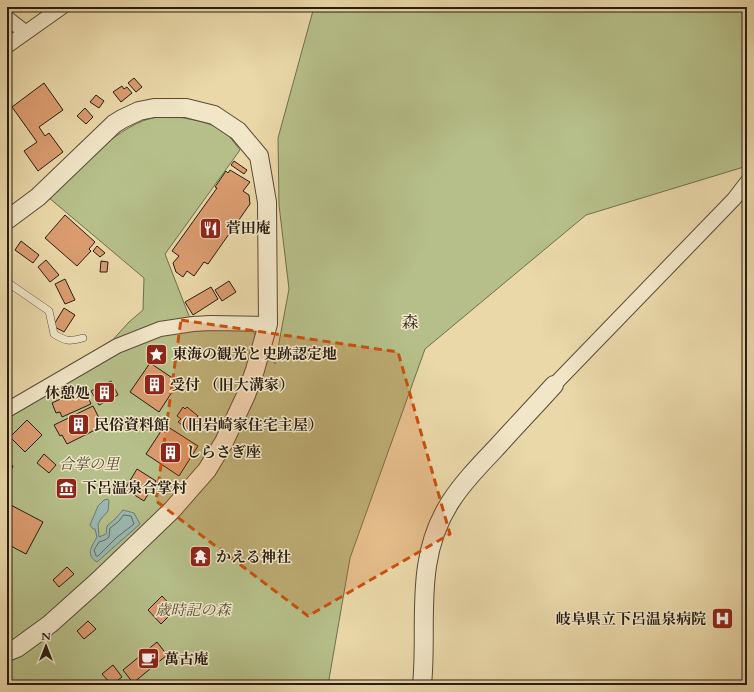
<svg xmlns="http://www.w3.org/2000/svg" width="754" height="692" font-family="Cardo,'Noto Serif JP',serif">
<rect width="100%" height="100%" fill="#ead8a9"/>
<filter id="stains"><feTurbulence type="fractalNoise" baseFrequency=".005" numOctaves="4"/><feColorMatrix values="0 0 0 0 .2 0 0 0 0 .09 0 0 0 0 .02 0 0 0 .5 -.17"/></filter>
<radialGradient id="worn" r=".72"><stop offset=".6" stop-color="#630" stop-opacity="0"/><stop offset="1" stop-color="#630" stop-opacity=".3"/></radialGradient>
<path fill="#b6bf89" stroke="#6f6e4e" d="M314,7H747V166L586,215L425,349L350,558L328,685H7V414L109,344L129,322L143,310L144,278L48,197C75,172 121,121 158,117C169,115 179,117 189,119C200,121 217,125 226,133C231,138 235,144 240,150L165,254L189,316L205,327L252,330L275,364L289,289L279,205L278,138Z"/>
<path fill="#9bb8b1" stroke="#6d7a72" d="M108,499L109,501L108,511L101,519L98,524L99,537L106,534L107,526L115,519L123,510L134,513L140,524L97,562C85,555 92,546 97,537L95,529H93L90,525L98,506L104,500Z"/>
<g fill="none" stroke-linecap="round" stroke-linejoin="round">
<path stroke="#626a62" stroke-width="1" d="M124,515L131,516L134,524L116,538L98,556H96L94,550L99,542L105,540L109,537L110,528L118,522Z"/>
</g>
<path fill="#da9c6f" stroke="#281c14" d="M134,78L142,87L136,92L128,83Z
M44,83L63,110L39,127L45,136L49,133L63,152L38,171L24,151L37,142L12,107Z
M122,86L124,89L127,87L132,93L121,102L113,92Z
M96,95L104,101L99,108L90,102Z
M85,108L93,117L86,124L77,116Z
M234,161L247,170L244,174L231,165Z
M230,170L250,182L243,191L249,195L250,204L208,264L204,262L194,276L187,271L183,277L176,272L173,263L179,256L172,251L217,188L215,187L226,171L228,173Z
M65,215L95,242L89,249L91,251L77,266L45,238Z
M21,241L39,255L33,263L15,250Z
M97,246L105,253L100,257L93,251Z
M46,260L59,275L50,282L38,267Z
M101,261L108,262L107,272H100Z
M65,279L75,300L65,304L55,284Z
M229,281L236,292L222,301L215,290Z
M211,287L218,299L193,315L185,302Z
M64,308L75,315L64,332L53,326Z
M150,363L177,381L172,388L174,389L159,412L130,392Z
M111,381L118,395L99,405L91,391Z
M84,388L91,404L62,417L60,412L56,413L52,403Z
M93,406L103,426L67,444L62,435L60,436L54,425Z
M183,407L185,409L187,407L198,416L197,417L199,419L190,431L178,422L181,419L177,416Z
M27,420L42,435L25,452L10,437Z
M165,425L198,446L179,476L146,454Z
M44,454L56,465L49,473L37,463Z
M7,463L13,466L7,478Z
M137,469L156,481L144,501L125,489Z
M7,503L43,522L26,554L7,544Z
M200,553L205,557L201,562L196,557Z
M67,567L74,574L59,587L53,580Z
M162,596L175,610L161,624L148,610Z
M88,621L96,629L84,639L77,631Z
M157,642L167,655L133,683L123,670Z
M113,665L122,677L112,685L102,674Z"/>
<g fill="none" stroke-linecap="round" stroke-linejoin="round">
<defs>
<path id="service" d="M7,282L49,311L54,334C65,341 70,342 83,338"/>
<path id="minor" d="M7,18L20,28L24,34
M7,46L62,7
M554,385L734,199L747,182
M7,410L117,346L160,329L193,324L211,323L268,324"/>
<path id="tertiary" d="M7,220L38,197L114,124L122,119L139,111L154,108H186L214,115L238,131L259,156L267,202L268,324L255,370L246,395L224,442L207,470L172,510L98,581L50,624L17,648L7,652
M422,685C426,646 421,606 427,566C435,512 460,486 496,448C515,427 535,406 554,385"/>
</defs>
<use href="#service" stroke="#584b39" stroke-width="8"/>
<use href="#minor" stroke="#584b39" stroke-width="16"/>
<use href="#tertiary" stroke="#584b39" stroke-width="20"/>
<use href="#service" stroke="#f1e6c7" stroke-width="7"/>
<use href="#minor" stroke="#f1e6c7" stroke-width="14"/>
<use href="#tertiary" stroke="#f1e6c7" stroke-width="18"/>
</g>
<path fill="#cb500d" fill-opacity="0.2" stroke="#cb500d" stroke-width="3" stroke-dasharray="8 5" stroke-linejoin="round" d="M181,320L398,352L450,534L308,616L156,501Z"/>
<defs>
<symbol id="restaurant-square" viewBox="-11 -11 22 22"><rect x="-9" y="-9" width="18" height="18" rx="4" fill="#8f2418" stroke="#f1e6c7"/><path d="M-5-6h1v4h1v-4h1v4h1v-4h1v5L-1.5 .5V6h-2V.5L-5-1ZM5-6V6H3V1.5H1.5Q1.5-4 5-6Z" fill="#fff"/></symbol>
<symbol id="sight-square" viewBox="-11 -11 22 22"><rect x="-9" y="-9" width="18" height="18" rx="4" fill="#8f2418" stroke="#f1e6c7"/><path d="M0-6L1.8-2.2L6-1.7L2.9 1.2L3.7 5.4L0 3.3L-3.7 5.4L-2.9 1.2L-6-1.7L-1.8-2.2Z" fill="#fff"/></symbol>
<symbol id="building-square" viewBox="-11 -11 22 22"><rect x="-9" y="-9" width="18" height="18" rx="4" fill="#8f2418" stroke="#f1e6c7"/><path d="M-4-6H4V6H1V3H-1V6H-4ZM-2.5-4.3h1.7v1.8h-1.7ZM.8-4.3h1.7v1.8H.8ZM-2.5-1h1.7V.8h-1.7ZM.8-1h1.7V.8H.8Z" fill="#fff"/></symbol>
<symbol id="museum-square" viewBox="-11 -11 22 22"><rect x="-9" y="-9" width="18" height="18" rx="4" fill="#8f2418" stroke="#f1e6c7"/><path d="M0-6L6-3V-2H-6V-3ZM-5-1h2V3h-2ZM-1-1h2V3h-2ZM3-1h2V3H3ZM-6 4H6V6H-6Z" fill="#fff"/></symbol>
<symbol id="temple-square" viewBox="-11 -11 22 22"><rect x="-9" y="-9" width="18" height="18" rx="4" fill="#8f2418" stroke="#f1e6c7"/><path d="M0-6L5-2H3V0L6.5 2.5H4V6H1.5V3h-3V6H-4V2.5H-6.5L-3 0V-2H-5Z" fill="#fff"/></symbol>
<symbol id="hospital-square" viewBox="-11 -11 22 22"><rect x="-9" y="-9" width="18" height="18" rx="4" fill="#8f2418" stroke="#f1e6c7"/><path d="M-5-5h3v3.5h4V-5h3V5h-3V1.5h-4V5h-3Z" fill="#fff"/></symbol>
<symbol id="cafe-square" viewBox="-11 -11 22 22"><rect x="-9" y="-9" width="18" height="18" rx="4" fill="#8f2418" stroke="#f1e6c7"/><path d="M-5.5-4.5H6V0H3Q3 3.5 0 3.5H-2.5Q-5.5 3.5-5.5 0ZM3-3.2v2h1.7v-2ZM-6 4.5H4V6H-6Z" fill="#fff"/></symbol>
</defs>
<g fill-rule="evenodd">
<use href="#restaurant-square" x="198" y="216" width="25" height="25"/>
<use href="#sight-square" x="144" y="342" width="25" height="25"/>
<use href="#building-square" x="142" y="372" width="25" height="25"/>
<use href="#building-square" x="92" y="380" width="25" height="25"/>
<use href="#building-square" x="66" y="412" width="25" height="25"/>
<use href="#building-square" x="158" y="440" width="25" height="25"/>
<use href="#museum-square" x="54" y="476" width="25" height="25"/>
<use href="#temple-square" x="188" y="544" width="25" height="25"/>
<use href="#hospital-square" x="710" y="606" width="25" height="25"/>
<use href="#cafe-square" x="136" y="646" width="25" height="25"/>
</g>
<g text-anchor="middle" stroke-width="3" stroke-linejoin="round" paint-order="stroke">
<g font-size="15" font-weight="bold" fill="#281c14" stroke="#f1e6c7" text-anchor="start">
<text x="226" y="233">菅田庵</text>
<text x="172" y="359">東海の観光と史跡認定地</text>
<text x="170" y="390">受付 （旧大溝家）</text>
<text x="90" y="398" text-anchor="end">休憩処</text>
<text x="94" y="430">民俗資料館 （旧岩崎家住宅主屋）</text>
<text x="186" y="457">しらさぎ座</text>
<text x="82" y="493">下呂温泉合掌村</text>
<text x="216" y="562">かえる神社</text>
<text x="706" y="624" text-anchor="end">岐阜県立下呂温泉病院</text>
<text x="164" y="664">萬古庵</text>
</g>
<g font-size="15" font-style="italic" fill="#534d37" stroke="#f1e6c7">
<text x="89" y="469">合掌の里</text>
<text x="193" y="615">歳時記の森</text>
</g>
<g font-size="17" fill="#281c14" stroke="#f1e6c7">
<text x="410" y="328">森</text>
</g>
</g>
<rect width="754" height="692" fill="none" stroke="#ead8a9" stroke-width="24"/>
<rect x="8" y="8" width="738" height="676" fill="none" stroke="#281c14" stroke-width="2"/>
<rect x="12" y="12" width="730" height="668" fill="none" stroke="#281c14"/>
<g transform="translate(46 646)" stroke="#f1e6c7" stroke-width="3" paint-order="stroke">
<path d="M0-3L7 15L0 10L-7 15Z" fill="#281c14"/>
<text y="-6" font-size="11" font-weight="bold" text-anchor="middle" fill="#281c14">N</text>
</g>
<rect width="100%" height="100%" filter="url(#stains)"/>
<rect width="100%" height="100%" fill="url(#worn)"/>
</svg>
